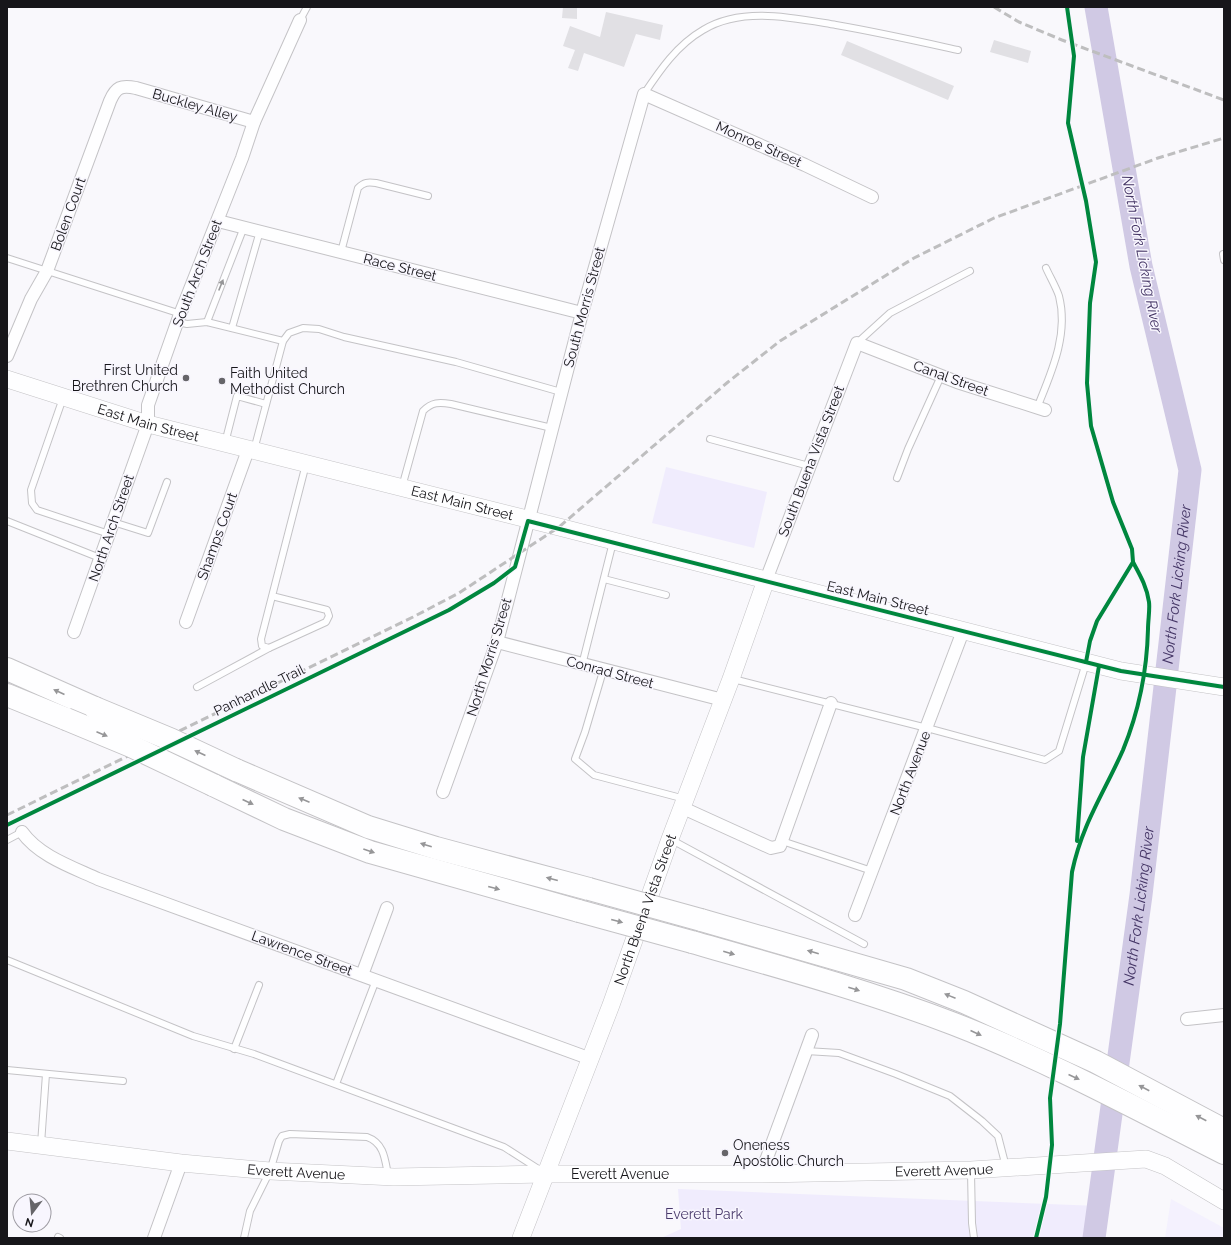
<svg xmlns="http://www.w3.org/2000/svg" width="1231" height="1245" viewBox="0 0 1231 1245" font-family="Raleway,sans-serif">
<rect width="100%" height="100%" fill="#f9f8fc"/>
<polygon fill="#f4f1fe" points="1171,1199 1224,1228 1224,1238 1165,1238"/>
<g fill="#f0ecfd">
<polygon points="666,467 767,492 754,548 652,523"/>
<polygon points="678,1189 1099,1206 1094,1238 661,1238 681,1229"/>
</g>
<g fill="none" stroke-linecap="round" stroke-linejoin="round">
<path stroke="#d0c9e4" stroke-width="23" id="s1" d="M1094 1238 1141 895 1190 470 1141 266 1096 7"/>
</g>
<g fill="#e1e0e4">
<polygon points="563,7 577,7 577,19 562,18"/>
<polygon points="606,12 663,25 660,40 636,34 624,67 584,53 578,71 568,68 575,50 563,46 570,26 600,37"/>
<polygon points="994,40 1031,51 1028,63 990,52"/>
<polygon points="847,41 954,86 948,100 841,55"/>
</g>
<g fill="none" stroke-linecap="round" stroke-linejoin="round">
<g stroke="#c4c3c6" stroke-width="8">
<g id="lane">
<polyline points="300,20 307,7"/>
<path d="M644 94C660 70 677 45 703 30 742 6 794 18 836 25 877 32 917 41 958 50"/>
<path d="M341 252 358 188C364 182 368 182 376 183L428 196"/>
<polyline points="1223,254 1224,260"/>
<polyline points="7,258 181,314"/>
<polyline points="178,322 187,324 207,322 283,341"/>
<polyline points="207,322 244,227"/>
<polyline points="232,328 260,231"/>
<polyline points="857,343 890,313 970,271"/>
<polyline points="63,398 31,490 32,503 37,510 109,534"/>
<path d="M1037 408C1051 373 1069 335 1059 296 1056 287 1050 277 1046 268"/>
<polyline points="710,439 809,466"/>
<polyline points="225,443 237,396 266,404"/>
<polyline points="254,450 283,341 289,333 303,328 319,329 344,337 456,362 561,392"/>
<polyline points="897,478 908,449 941,376"/>
<path d="M402 487 423 411C432 402 439 402 451 404L552 428"/>
<polyline points="7,521 100,558"/>
<polyline points="113,522 148,533 167,482"/>
<polyline points="604,579 666,595"/>
<polyline points="272,596 327,610 329,616 326,622 269,648 262,646 261,639 306,464"/>
<polyline points="582,665 613,542"/>
<polyline points="603,671 585,732 575,759 594,775 685,799"/>
<polyline points="733,679 927,728 1045,760 1059,751 1086,663"/>
<polyline points="197,687 269,648"/>
<polyline points="670,839 864,944"/>
<polyline points="7,840 22,832"/>
<polyline points="782,841 872,871"/>
<polyline points="7,960 193,1036 254,1054 504,1147 540,1170"/>
<polyline points="234,1049 259,985"/>
<polyline points="806,1051 839,1053 896,1074 950,1096 982,1121 998,1136 1006,1167"/>
<polyline points="7,1070 123,1081"/>
<polyline points="336,1084 376,980"/>
<polyline points="41,1144 46,1074"/>
<polyline points="971,1172 972,1223 974,1238"/>
<polyline points="58,1237 60,1238"/>
<path d="M244 1238 250 1211 270 1171 279 1141 282 1136 290 1134 367 1137C384 1143 385 1159 388 1175"/>
</g>
</g>
<g stroke="#c4c3c6" stroke-width="14">
<g id="street">
<polyline points="218,221 582,313"/>
<path d="M7 356 31 299 47 271 110 101C116 87 121 85 136 88L254 122"/>
<polyline points="766,580 857,343 957,382 1045,410"/>
<polyline points="186,622 248,450"/>
<polyline points="74,632 148,424 148,405 179,317 242,158 254,122 300,20"/>
<polyline points="497,642 723,700"/>
<polyline points="443,792 497,642 582,313 644,94 805,165 872,197"/>
<polyline points="683,808 771,848 780,846 831,703"/>
<path d="M22 832C39 856 72 867 98 879L591 1059"/>
<polyline points="855,915 963,631"/>
<polyline points="362,975 387,908"/>
<polyline points="1187,1019 1224,1015"/>
<polyline points="761,1174 812,1035"/>
<polyline points="154,1238 181,1163"/>
</g>
</g>
<g stroke="#c4c3c6" stroke-width="18">
<g id="secondary">
<path id="s2" d="M7 379 148 424 559 527 1121 671 1224 687"/>
<path id="s3" d="M7 1141 181 1163 270 1171 394 1177 545 1174H761L971 1170 1146 1159 1165 1166 1224 1201"/>
<path id="s4" d="M521 1238 611 1005 670 839 731 679 766 580"/>
</g>
</g>
<g stroke="#c4c3c6" stroke-width="24">
<g id="highway">
<polyline points="7,669 95,708"/>
<polyline points="7,695 66,719"/>
<polyline points="236,770 368,827 436,848 589,889"/>
<polyline points="213,785 284,819 370,852 579,911"/>
<polyline points="701,920 906,979 964,1002 1096,1062 1224,1130"/>
<path d="M692 942C780 967 868 991 954 1024 1047 1060 1135 1108 1224 1153"/>
</g>
</g>
<use href="#lane" stroke="#fefeff" stroke-width="6"/>
<use href="#street" stroke="#fefeff" stroke-width="12"/>
<use href="#secondary" stroke="#fefeff" stroke-width="17"/>
<use href="#highway" stroke="#fefeff" stroke-width="22"/>
<g stroke="#bebebf" stroke-width="3" stroke-dasharray="8 4" stroke-linecap="butt">
<polyline points="994,7 1019,22 1062,40 1224,100"/>
<polyline points="7,815 413,617 459,593 559,527 728,382 780,341 914,258 994,218 1158,158 1224,138"/>
</g>
<g stroke="#c4c3c6" stroke-width="24" stroke-linecap="butt">
<g id="highway-bridge">
<polyline points="95,708 172,740 236,770"/>
<polyline points="66,719 131,746 213,785"/>
<polyline points="589,889 701,920"/>
<polyline points="579,911 692,942"/>
</g>
</g>
<use href="#highway-bridge" stroke="#fefeff" stroke-width="22"/>
<g stroke="#f8f6fe" stroke-width="6">
<g id="cycleway">
<polyline points="1067,7 1074,56 1068,123 1086,201 1096,262 1090,303 1087,383 1091,426 1113,502 1132,549 1133,562 1097,621 1090,641 1086,662"/>
<polyline points="7,825 449,610 494,583 515,567 528,521 1121,671 1224,687"/>
<polyline points="1077,841 1083,757 1099,666"/>
<path d="M1036 1238 1046 1197 1052 1145 1050 1098 1060 1024 1072 872C1082 824 1104 793 1123 750 1139 711 1147 671 1148 629 1148 620 1150 610 1149 602 1147 587 1140 575 1133 562"/>
</g>
</g>
<use href="#cycleway" stroke="#00873e" stroke-width="4"/>
</g>
<defs><path id="oneway-solid" d="M-6-.8H1V-3.2L6.5 0L1 3.2V.8H-6Z"/></defs>
<g fill="#969698">
<use href="#oneway-solid" transform="translate(221 285) rotate(-68)"/>
<use href="#oneway-solid" transform="translate(59 692) rotate(-156)"/>
<use href="#oneway-solid" transform="translate(102 734) rotate(23)"/>
<use href="#oneway-solid" transform="translate(200 753) rotate(-155)"/>
<use href="#oneway-solid" transform="translate(304 800) rotate(-157)"/>
<use href="#oneway-solid" transform="translate(248 802) rotate(25)"/>
<use href="#oneway-solid" transform="translate(426 845) rotate(-163)"/>
<use href="#oneway-solid" transform="translate(369 851) rotate(19)"/>
<use href="#oneway-solid" transform="translate(552 879) rotate(-165)"/>
<use href="#oneway-solid" transform="translate(494 888) rotate(15)"/>
<use href="#oneway-solid" transform="translate(617 921) rotate(15)"/>
<use href="#oneway-solid" transform="translate(813 952) rotate(-164)"/>
<use href="#oneway-solid" transform="translate(729 953) rotate(16)"/>
<use href="#oneway-solid" transform="translate(854 989) rotate(18)"/>
<use href="#oneway-solid" transform="translate(950 996) rotate(-158)"/>
<use href="#oneway-solid" transform="translate(976 1033) rotate(24)"/>
<use href="#oneway-solid" transform="translate(1074 1077) rotate(24)"/>
<use href="#oneway-solid" transform="translate(1144 1088) rotate(-152)"/>
<use href="#oneway-solid" transform="translate(1201 1118) rotate(-153)"/>
</g>
<g fill="#666569" stroke="#f8f6fe" stroke-width="1.5">
<circle cx="186" cy="378" r="4"/>
<circle cx="222" cy="381" r="4"/>
<circle cx="725" cy="1153" r="4"/>
</g>
<g text-anchor="middle" dominant-baseline="central" stroke-width="3" stroke-linejoin="round" paint-order="stroke">
<g font-size="14" fill="#17161a" stroke="#f8f6fe">
<text transform="translate(195 105) rotate(16)">Buckley Alley</text>
<text transform="translate(759 144) rotate(24)">Monroe Street</text>
<text transform="translate(68 214) rotate(-70)">Bolen Court</text>
<text transform="translate(400 267) rotate(14)">Race Street</text>
<text transform="translate(197 273) rotate(-69)">South Arch Street</text>
<text transform="translate(584 307) rotate(-75)">South Morris Street</text>
<text transform="translate(951 378) rotate(20)">Canal Street</text>
<text stroke="none"><textPath href="#s2" startOffset="148">East Main Street</textPath></text>
<text transform="translate(811 461) rotate(-69)">South Buena Vista Street</text>
<text stroke="none"><textPath href="#s2" startOffset="472">East Main Street</textPath></text>
<text transform="translate(111 528) rotate(-71)">North Arch Street</text>
<text transform="translate(217 536) rotate(-70)">Shamps Court</text>
<text transform="translate(878 598) rotate(14)">East Main Street</text>
<text transform="translate(489 657) rotate(-73)">North Morris Street</text>
<text transform="translate(610 672) rotate(15)">Conrad Street</text>
<text transform="translate(259 690) rotate(-26)">Panhandle Trail</text>
<text transform="translate(910 773) rotate(-69)">North Avenue</text>
<text stroke="none"><textPath href="#s4" startOffset="351">North Buena Vista Street</textPath></text>
<text transform="translate(302 953) rotate(20)">Lawrence Street</text>
<text stroke="none"><textPath href="#s3" startOffset="939">Everett Avenue</textPath></text>
<text stroke="none"><textPath href="#s3" startOffset="291">Everett Avenue</textPath></text>
<text stroke="none"><textPath href="#s3" startOffset="615">Everett Avenue</textPath></text>
</g>
<g font-size="14" fill="#17161a" stroke="#f8f6fe" text-anchor="start">
<text x="178" y="370" text-anchor="end">First United<tspan x="178" dy="16">Brethren Church</tspan></text>
<text x="230" y="373">Faith United<tspan x="230" dy="16">Methodist Church</tspan></text>
<text x="733" y="1145">Oneness<tspan x="733" dy="16">Apostolic Church</tspan></text>
</g>
<g font-size="14" fill="#48396a" stroke="#f8f6fe">
<text x="704" y="1214">Everett Park</text>
</g>
<g font-size="15" font-style="italic" fill="#443565" stroke="#f8f6fe">
<text transform="translate(1142 254) rotate(79)">North Fork Licking River</text>
<text stroke="none"><textPath href="#s1" startOffset="659">North Fork Licking River</textPath></text>
<text stroke="none"><textPath href="#s1" startOffset="335">North Fork Licking River</textPath></text>
</g>
</g>
<rect width="1231" height="1245" fill="none" stroke="#17161a" stroke-width="16"/>
<g transform="translate(32 1213) rotate(196)"><circle r="19" fill="#f8f6fe" stroke="#9e9ca3"/>
<path d="M0-3L7 15L0 10L-7 15Z" fill="#666569"/>
<text y="-6" font-size="11" font-weight="bold" text-anchor="middle" fill="#17161a">N</text>
</g>
</svg>
